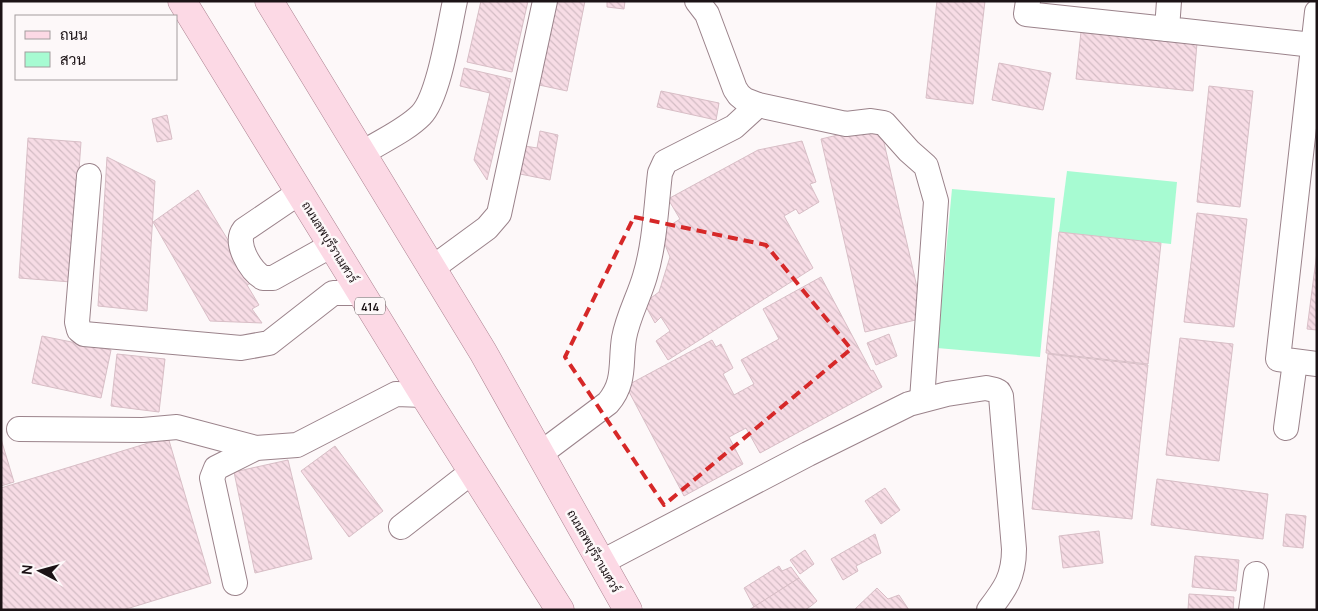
<svg xmlns="http://www.w3.org/2000/svg" width="1318" height="611" viewBox="0 0 1318 611" font-family="Manrope,Sarabun,sans-serif">
<defs>
<pattern id="building-back-hatch" width="6" height="6" patternUnits="userSpaceOnUse" patternTransform="scale(1.25)"><rect width="6" height="6" fill="#f7dce5"/><path d="M-1 5l2 2M0 0l6 6M5-1l2 2" fill="none" stroke="#d3bcc4"/></pattern>
</defs>
<rect width="100%" height="100%" fill="#fdf8f9"/>
<g fill="#a7fbd2">
<polygon points="1067,171 1177,182 1171,244 1059,232"/>
<polygon points="952,189 1055,198 1040,357 937,348"/>
</g>
<g fill="url(#building-back-hatch)" stroke="#d8bec6">
<polygon points="481,1 528,1 512,72 467,62"/>
<polygon points="555,1 585,1 567,91 539,85"/>
<polygon points="607,1 625,1 624,9 607,7"/>
<polygon points="937,1 985,1 973,104 926,98"/>
<polygon points="1081,32 1197,43 1193,91 1076,79"/>
<polygon points="999,63 1051,73 1043,110 992,100"/>
<polygon points="464,68 511,79 487,180 474,160 490,93 460,86"/>
<polygon points="1209,86 1253,91 1240,207 1197,202"/>
<polygon points="661,91 719,103 716,120 657,107"/>
<polygon points="167,115 172,139 157,142 152,119"/>
<polygon points="880,125 924,318 865,332 821,139"/>
<polygon points="540,131 558,135 550,180 520,174 525,146 537,148"/>
<polygon points="28,138 81,142 71,282 19,278"/>
<polygon points="802,141 816,182 810,184 819,202 799,214 796,209 784,216 813,268 668,360 656,341 670,331 661,317 655,323 644,303 659,292 670,257 660,232 680,219 668,199 758,150"/>
<polygon points="107,157 155,181 147,311 98,306"/>
<polygon points="198,190 253,282 247,285 259,305 252,309 262,323 210,321 153,222"/>
<polygon points="1197,213 1247,219 1234,327 1184,322"/>
<polygon points="1059,232 1161,243 1148,364 1046,353"/>
<polygon points="1317,252 1317,330 1307,329"/>
<polygon points="821,277 871,371 873,370 882,387 760,453 746,428 729,437 743,464 684,496 626,386 712,340 716,347 721,344 733,368 723,374 734,395 754,384 741,360 779,339 763,309"/>
<polygon points="889,334 897,356 876,365 867,343"/>
<polygon points="42,336 111,350 101,398 32,383"/>
<polygon points="1180,338 1233,344 1219,461 1166,455"/>
<polygon points="117,354 165,359 159,412 111,406"/>
<polygon points="1048,354 1148,365 1132,519 1032,509"/>
<polygon points="168,437 211,583 123,610 1,610 1,488"/>
<polygon points="1,439 14,482 1,486"/>
<polygon points="335,446 383,511 349,537 301,471"/>
<polygon points="288,460 312,559 255,573 234,472"/>
<polygon points="1157,479 1268,494 1263,539 1151,525"/>
<polygon points="885,488 900,510 881,524 865,501"/>
<polygon points="1286,514 1306,516 1303,548 1283,546"/>
<polygon points="1099,531 1103,563 1063,568 1059,536"/>
<polygon points="875,534 881,553 856,566 858,571 843,580 831,559"/>
<polygon points="805,550 814,564 800,574 790,560"/>
<polygon points="1195,556 1239,560 1236,591 1192,587"/>
<polygon points="779,566 782,571 791,567 799,578 754,607 744,588"/>
<polygon points="799,578 817,601 811,606 805,610 749,610"/>
<polygon points="877,588 888,599 899,595 909,610 854,610"/>
<polygon points="1189,594 1234,597 1233,610 1188,610"/>
</g>
<g fill="none" stroke-linecap="round" stroke-linejoin="round">
<g stroke="#9b838b" stroke-width="26">
<g id="minor">
<polyline points="697,1 707,14 735,89 739,95 745,100 758,105 846,124 871,121 884,123 909,151 926,166 936,201 922,400"/>
<polyline points="1028,1 1026,14 1167,29"/>
<polyline points="1169,1 1167,29 1313,45"/>
<polyline points="1317,12 1278,359 1317,364"/>
<path d="M363 153C381 141 405 131 421 115 439 97 449 28 455 1"/>
<polyline points="89,176 77,322 79,330 84,334 241,348 269,343 333,293 362,293"/>
<path d="M300 192 244 230C234 243 250 270 263 278H273L332 245"/>
<polyline points="431,269 487,228 499,214 545,1"/>
<polyline points="1286,428 1295,362"/>
<polyline points="19,429 143,430 177,427 256,448"/>
<path d="M540 454 608 403C626 382 620 363 624 338 628 316 639 297 645 276 655 243 656 207 660 173L665 162 734 127 758 105"/>
<polyline points="401,527 473,471"/>
<path d="M600 563 808 454 909 404 947 394 986 388 995 390 999 392 1001 396 1014 549C1014 577 1005 589 989 610"/>
<polyline points="235,583 212,478 216,468 256,448 297,445 396,394 424,395"/>
<polyline points="1251,610 1256,574"/>
</g>
</g>
<g stroke="#ac8391" stroke-width="29">
<g id="major">
<polyline points="182,1 424,395 560,610"/>
<polyline points="269,1 483,352 628,610"/>
</g>
</g>
<use href="#minor" stroke="#fff" stroke-width="24"/>
<use href="#major" stroke="#fcd9e5" stroke-width="28"/>
</g>
<path fill="none" stroke="#d62828" stroke-width="4" stroke-dasharray="10 6" stroke-linejoin="round" d="M634 217 766 245 851 349 664 505 565 357Z"/>
<g text-anchor="middle" dominant-baseline="central" stroke-width="5" stroke-linejoin="round" paint-order="stroke">
<rect fill="#fdf8f9" stroke="#60585a" stroke-width="1" x="355" y="297.5" width="30" height="17" rx="4"/>
<g font-size="11" font-weight="bold" fill="#1c1316">
<text x="370" y="306">414</text>
</g>
<g font-size="12" fill="#1c1316" stroke="#fdf8f9">
<text transform="translate(330 242) rotate(58)">ถนนลพบุรีราเมศวร์</text>
<text transform="translate(594 551) rotate(60)">ถนนลพบุรีราเมศวร์</text>
</g>
</g>
<rect width="1318" height="611" fill="none" stroke="#1c1316" stroke-width="5"/>
<rect x="15" y="15" width="162" height="65" fill="#fdf8f9" stroke="#a39c9e"/>
<rect x="25" y="31" width="25" height="8" fill="#fcd9e5" stroke="#a39c9e"/>
<text x="60" y="40" font-size="15" fill="#1c1316">ถนน</text>
<rect x="25" y="52" width="25" height="15" fill="#a7fbd2" stroke="#a39c9e"/>
<text x="60" y="65" font-size="15" fill="#1c1316">สวน</text>
<g transform="translate(40 571) rotate(276)" stroke="#fdf8f9" stroke-width="4" paint-order="stroke">
<path d="M0-4L9 19L0 12L-9 19Z" fill="#1c1316"/>
<text y="-8" font-size="14" font-weight="bold" text-anchor="middle" fill="#1c1316">N</text>
</g>
</svg>
